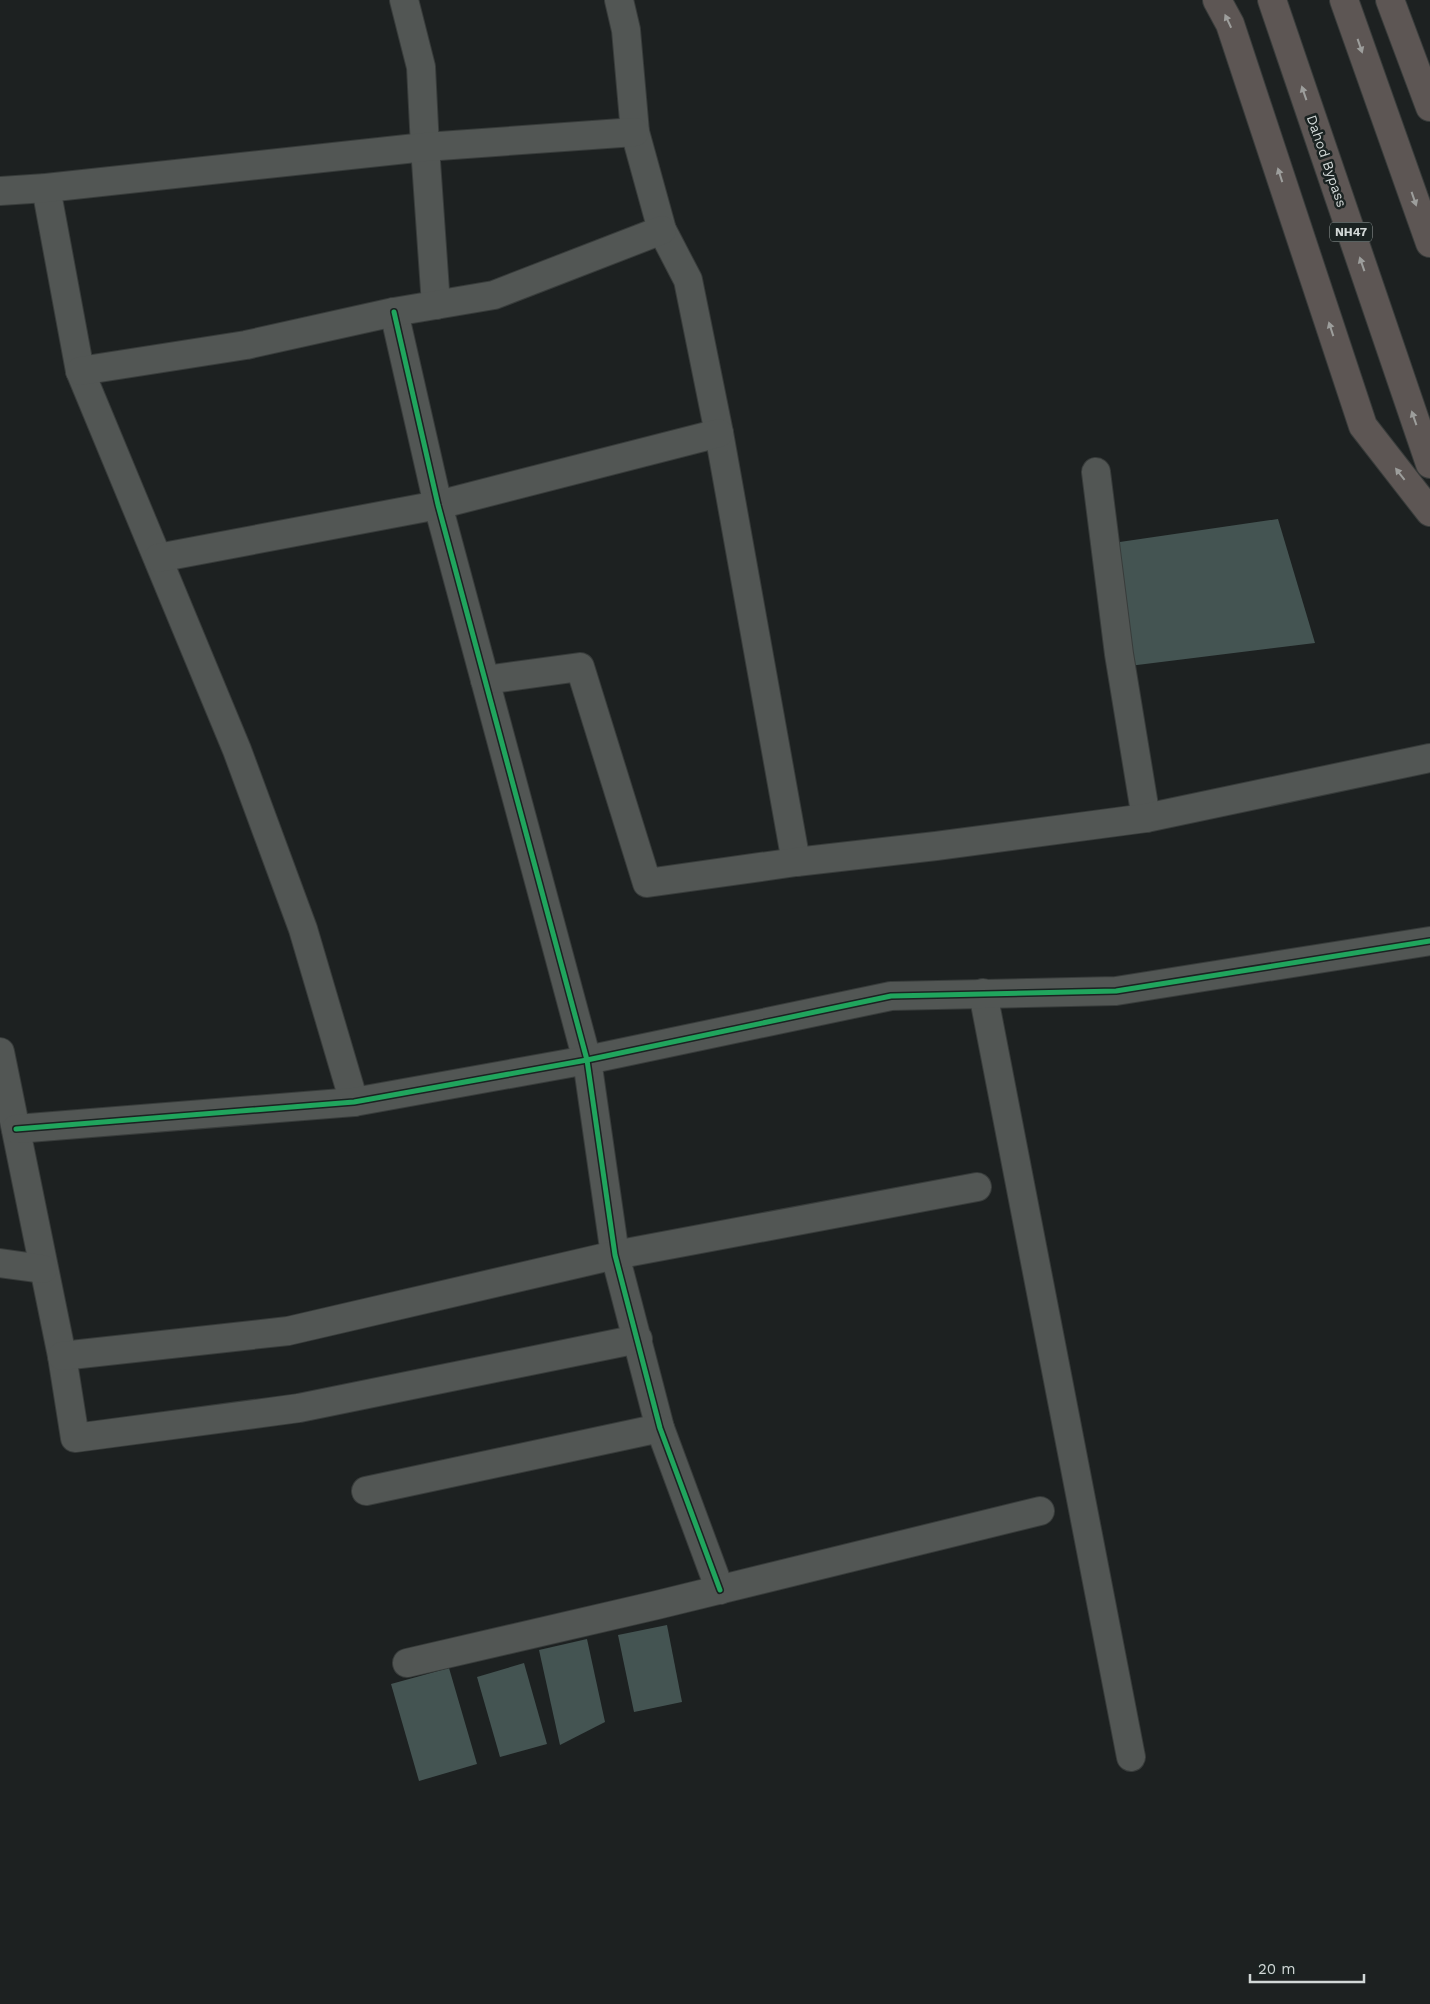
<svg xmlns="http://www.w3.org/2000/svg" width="1430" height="2004" viewBox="0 0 1430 2004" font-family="'Work Sans',sans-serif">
<rect width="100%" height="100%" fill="#1d2121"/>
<g fill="#445452">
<polygon points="1278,519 1315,643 1121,667 1106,544"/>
<polygon points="667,1625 682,1702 634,1712 618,1635"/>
<polygon points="587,1639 605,1722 560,1745 539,1650"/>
<polygon points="524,1663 547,1744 500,1757 477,1677"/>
<polygon points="449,1668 477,1764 419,1781 391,1684"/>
</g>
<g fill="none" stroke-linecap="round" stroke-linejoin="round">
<g stroke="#383c3b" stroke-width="30">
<g id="minor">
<polyline points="404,0 421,67 425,147 436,305"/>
<polyline points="619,0 626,30 635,132 662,230 688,280 719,433 796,862"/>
<polyline points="46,188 80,371 237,750 303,929 354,1102"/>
<polyline points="0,191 46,188 425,147 635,132"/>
<polyline points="394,312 438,505 587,1060 615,1255 660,1428 720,1590"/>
<polyline points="80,371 246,345 394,312 494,295 662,230"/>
<polyline points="1096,472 1119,654 1146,818"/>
<polyline points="158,558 438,505 719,433"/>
<polyline points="485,680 580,667 647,883 796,862 936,846 1146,818 1430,758"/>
<polyline points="983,993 1131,1757"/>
<polyline points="0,1052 62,1356 75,1438 299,1408 638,1339"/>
<polyline points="16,1129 354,1102 587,1060 891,996 1116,991 1430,941"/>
<polyline points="0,1263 43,1269"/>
<polyline points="62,1356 288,1331 615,1255 977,1187"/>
<polyline points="366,1491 660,1428"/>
<polyline points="407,1663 657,1605 1040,1511"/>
</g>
</g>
<g stroke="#383c3b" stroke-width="30">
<g id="highway">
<polyline points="1217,0 1230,24 1363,426 1430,512"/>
<polyline points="1272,0 1430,464"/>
<polyline points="1344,0 1430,243"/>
<polyline points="1390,0 1430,107"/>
</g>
</g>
<use href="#minor" stroke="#525654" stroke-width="28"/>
<use href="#highway" stroke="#5d5654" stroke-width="28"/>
<g stroke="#1b2322" stroke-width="8">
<g id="cycleway">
<polyline points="394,312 438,505 587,1060 615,1255 660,1428 720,1590"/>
<polyline points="16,1129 354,1102 587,1060 891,996 1116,991 1430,941"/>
</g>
</g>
<use href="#cycleway" stroke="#20a55d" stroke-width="5"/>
</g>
<defs><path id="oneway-solid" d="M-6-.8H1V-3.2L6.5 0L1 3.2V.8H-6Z" transform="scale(1.25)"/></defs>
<g fill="#9d9e9c">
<use href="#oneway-solid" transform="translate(1228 21) rotate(-115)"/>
<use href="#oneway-solid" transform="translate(1360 46) rotate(71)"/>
<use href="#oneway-solid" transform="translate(1304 93) rotate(-109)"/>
<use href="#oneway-solid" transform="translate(1280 175) rotate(-108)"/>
<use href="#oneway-solid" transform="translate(1414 199) rotate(71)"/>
<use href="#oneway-solid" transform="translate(1362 264) rotate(-109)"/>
<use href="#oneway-solid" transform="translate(1331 329) rotate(-108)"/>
<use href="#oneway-solid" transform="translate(1414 418) rotate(-109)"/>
<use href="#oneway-solid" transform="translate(1400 474) rotate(-128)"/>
</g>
<g text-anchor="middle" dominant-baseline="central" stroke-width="5" stroke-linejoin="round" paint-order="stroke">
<rect fill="#1b2322" stroke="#9ba2a1" stroke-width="1" x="1330" y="222.5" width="42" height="19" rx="4"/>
<g font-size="12" font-weight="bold" fill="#d2d8d7">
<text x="1351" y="232">NH47</text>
</g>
<g font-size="14" fill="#d2d8d7" stroke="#1b2322">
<text transform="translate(1327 161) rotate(71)">Dahod Bypass</text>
</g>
</g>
<path d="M1250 1974v8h114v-8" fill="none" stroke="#d2d8d7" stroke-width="2.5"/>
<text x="1258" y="1974" font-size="15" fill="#d2d8d7" stroke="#1b2322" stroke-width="4" paint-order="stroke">20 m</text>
</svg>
